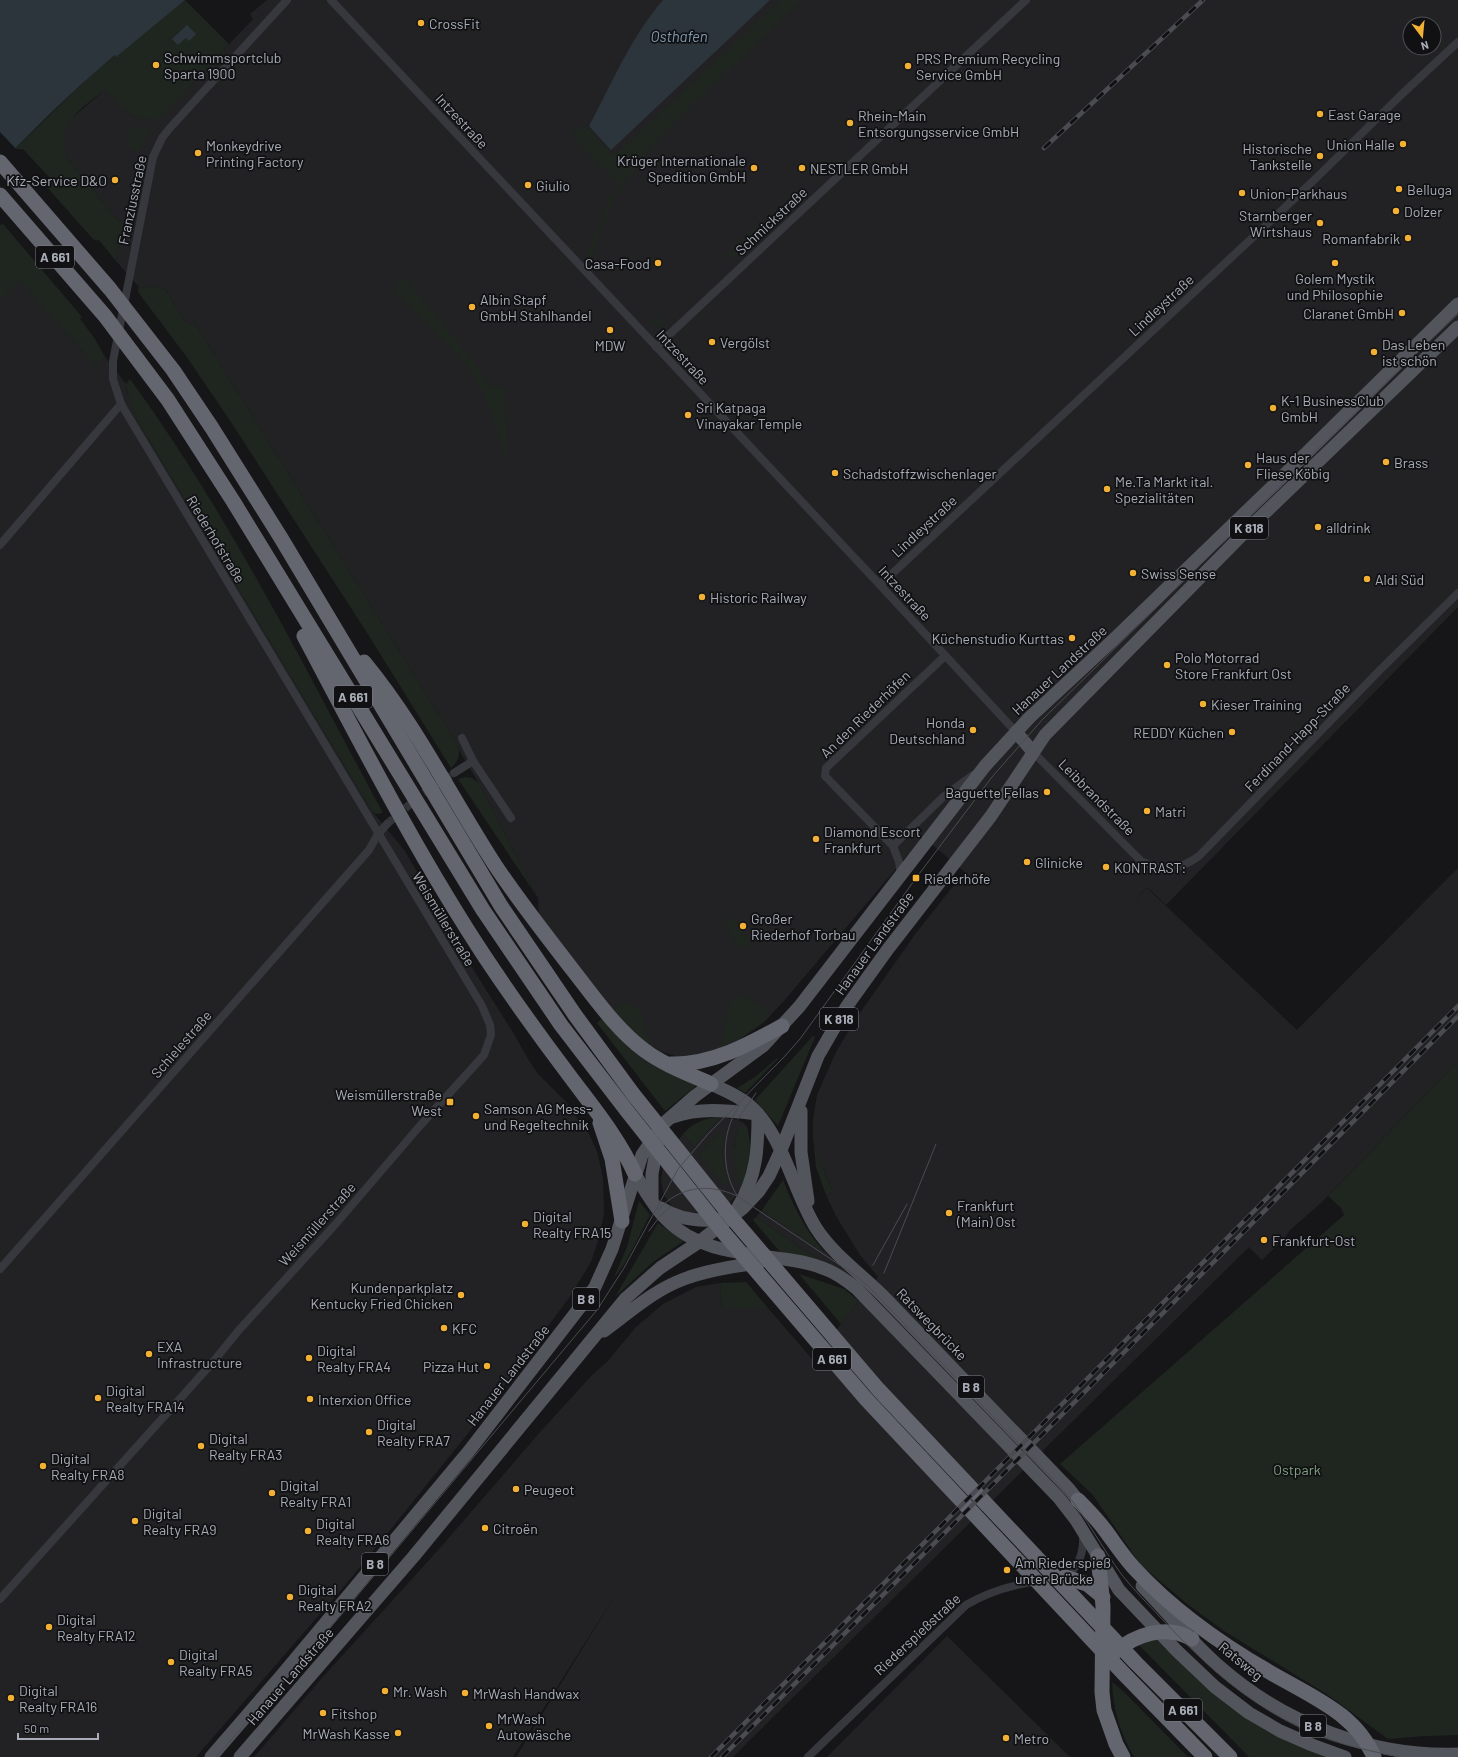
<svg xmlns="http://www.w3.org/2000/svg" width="1458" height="1757" viewBox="0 0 1458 1757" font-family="Barlow,sans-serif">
<rect width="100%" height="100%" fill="#161618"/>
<g fill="#222225" fill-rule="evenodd">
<path d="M267 0H1458V607L1166 905 1147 887 1132 902 1147 888 1297 1030 1458 868V1061L1322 1202 1290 1230 1284 1239 1262 1260 1249 1247 733 1757H516L619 1589 513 1757H254L322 1678 440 1548 541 1431 593 1374 607 1362 636 1327 663 1304 696 1287 720 1283 722 1308H768L812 1359 841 1324 878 1277 860 1255 836 1216 826 1195 833 1192 824 1170 815 1153 813 1140V1119L817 1095 836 1052 855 1020 916 933 958 880 966 873 923 837 783 1002 763 1023 737 1041 697 1056H675L662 1052 647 1043 613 1010 592 984 539 916 538 898 478 782 460 752 456 742 194 322 188 325 165 289 152 286 145 288 139 287 116 261 124 222H119L67 158 63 148V137L66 127 72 118 106 89 132 116 158 119 253 19 250 14ZM1410 24H1434V48H1410Z"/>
<polygon points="19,279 96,366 105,357 126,384 127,392 142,428 372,811 405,851 466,958 514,1034 528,1059 538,1074 566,1102 589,1134 597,1151 603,1178 604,1213 599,1238 591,1262 569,1298 474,1426 395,1524 346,1584 196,1757 0,1757 0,300"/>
<path d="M720 1117 738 1120 744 1123 747 1127H738L734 1146 743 1186 730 1203 711 1211 691 1213 673 1208 664 1195 661 1182 663 1165 667 1155 683 1134 694 1147ZM719 1133 723 1137 722 1157 724 1168 699 1154Z"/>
<polygon points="762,1210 821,1250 822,1249 850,1275 817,1259 756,1217"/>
<polygon points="947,1636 1070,1757 827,1757"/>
</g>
<g fill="#1e261f">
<path d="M185 0 229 44 158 120 132 116 105 90C82 108 54 124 67 158L119 222H124L116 261 98 239 96 241 93 239 46 186 49 177 23 149H15L93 73Z"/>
<polygon points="781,0 802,0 682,115 651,147 622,186 596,236 599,239 591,260 586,255 610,196 613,197 616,191 615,189 620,183 599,165 570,134 586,126 614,156"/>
<polygon points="135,127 150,129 144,139 139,151 132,149 126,141 127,133"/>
<polygon points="3,224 82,317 80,319 95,339 105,357 96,366 19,280 0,300 0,225"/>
<polygon points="756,228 757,237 733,259 728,254"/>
<polygon points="404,277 470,357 491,387 504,386 508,463 486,398 467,365 451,347 392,289"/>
<path d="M152 286 165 289 188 325 194 322 456 742C461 752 460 759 452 767L451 768 369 636 229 419 186 356 138 292 139 287 145 288Z"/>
<polygon points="658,316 665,323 658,328 650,321"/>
<path d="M130 379C229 514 304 667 383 813L376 814 372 811 142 428C135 414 128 400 126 384Z"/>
<polygon points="466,777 472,778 478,782 538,898 458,779"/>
<path d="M731 915 743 932 742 933 749 939 751 948C737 949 728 936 727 922Z"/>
<path d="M737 995 749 997 771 1015C753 1033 733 1043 709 1052 712 1050 716 1048 719 1045 732 1031 719 1007 737 995Z"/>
<polygon points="623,1003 634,1006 640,1011 652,1047 638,1036 613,1010"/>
<path d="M603 1018C611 1027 619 1038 627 1046 648 1065 671 1076 697 1085L665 1111 597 1023Z"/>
<polygon points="813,1036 815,1037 778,1126 755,1100"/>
<polygon points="777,1058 778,1059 745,1093 737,1088 755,1077"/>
<polygon points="1458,1061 1458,1735 1426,1736 1388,1739 1328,1695 1224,1631 1186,1603 1140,1564 1093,1495 1060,1464 1344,1215 1341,1208 1328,1196"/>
<path d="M714 1117H720L694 1147 683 1134C692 1124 701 1120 714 1117Z"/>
<path d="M738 1127H747C753 1146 749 1167 743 1186H741C733 1165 732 1149 738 1127Z"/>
<polygon points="719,1133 724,1136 722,1157 727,1181 724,1185 699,1154"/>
<polygon points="814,1147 833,1192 826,1195 816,1167"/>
<path d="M783 1180C793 1205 804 1228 822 1249L821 1251 762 1210Z"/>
<path d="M639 1201 650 1215C642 1229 625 1268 614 1277L627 1247Z"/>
<polygon points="756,1217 817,1259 780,1252 753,1220"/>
<polygon points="658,1223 684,1241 653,1262 615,1297"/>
<polygon points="799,1274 844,1289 859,1301 841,1324"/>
<polygon points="746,1282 768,1308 722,1308 720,1283"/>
<polygon points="1157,1637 1185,1667 1330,1757 1249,1757 1138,1644"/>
<path d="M1112 1682 1124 1692 1188 1757H1134C1120 1733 1113 1710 1112 1682Z"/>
</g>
<g fill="#2c353c">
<path d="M0 0H185L116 57 115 55C74 89 37 126 0 164Z"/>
<path d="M663 0H770L611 150 589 126C612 83 631 37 663 0Z"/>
<polygon points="187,25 196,34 189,41 186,38 178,45 172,39"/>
</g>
<polygon fill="#161618" points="0,132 17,150 0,166"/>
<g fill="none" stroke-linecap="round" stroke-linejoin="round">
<polyline stroke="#333438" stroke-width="8" stroke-dasharray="8 4" stroke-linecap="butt" points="387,824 422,794 454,773"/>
<g stroke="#37383d" stroke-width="8">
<polyline points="331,0 880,585 1016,732"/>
<polyline points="656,347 1026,0"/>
<polyline points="0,545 121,404"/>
<polyline points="880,585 1310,184 1401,95 1458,42"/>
<path d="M1033 752 1141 861C1164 872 1178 871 1199 856L1379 671 1458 593"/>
<polyline points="473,761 511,818"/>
<polyline points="454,773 473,761 462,738"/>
<polyline points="893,846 943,797 973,775"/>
<polyline points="901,875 899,862 893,846 825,776 826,768 945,656"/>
<polyline points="0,1269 369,850 378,834 387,824"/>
<path d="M1062 1577C1079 1571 1084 1551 1083 1535"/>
<polyline points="0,1599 213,1362 239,1330 333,1227 418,1128 484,1055 491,1035 490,1025 482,1006 121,404 113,379 113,361 153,157 162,138 169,129 287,0"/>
<path d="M808 1757 966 1605C988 1592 1012 1585 1037 1581"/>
</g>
<g stroke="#53555c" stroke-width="13">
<polyline points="1016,732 1033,752"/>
<path d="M711 1084C724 1090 737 1095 748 1104 783 1133 793 1191 816 1228 834 1256 864 1276 886 1299 947 1363 1008 1426 1069 1489L1084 1508"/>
<polyline points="801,1111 801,1152 808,1201"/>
<path d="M673 1117C700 1107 730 1111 758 1114"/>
<path d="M635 1174C644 1189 653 1206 666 1219 697 1251 742 1253 784 1259 798 1261 812 1263 825 1269 836 1273 847 1281 856 1288L1059 1498 1076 1520 1119 1590 1177 1651 1215 1687 1249 1713 1280 1731 1312 1745 1345 1757"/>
<polyline points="652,1200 652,1174 658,1141"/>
<path d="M738 1207C757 1176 758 1149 758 1114"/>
<path d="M661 1208C680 1220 700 1222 721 1219"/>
<path d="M604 1331C630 1312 654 1290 684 1279 708 1270 734 1266 759 1263"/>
<path d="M1142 1586C1168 1613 1192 1643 1220 1667 1285 1724 1372 1757 1458 1754"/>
<polyline points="211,1757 281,1676 469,1451 584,1302 595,1287 612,1249 642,1155 663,1124 695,1096 763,1046 799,1007 985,766 1029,718 1111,642 1281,478 1458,304"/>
<polyline points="240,1757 414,1556 626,1298 660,1268 699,1242 743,1208 759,1191 769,1176 781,1150 818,1056 847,1006 888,949 991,816 1045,735 1244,533 1458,327"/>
</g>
<g stroke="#63666e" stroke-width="15">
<polyline points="0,162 110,289 173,370 212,428 281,538 501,906 575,1015 633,1094 733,1219 878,1389 1136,1663 1230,1757"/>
<polyline points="0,195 105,316 168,400 233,501 483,910 561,1025 627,1111 723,1232 866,1399 1125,1675 1205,1757"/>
<path d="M304 636C362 745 417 854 485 957 511 996 538 1034 566 1071 591 1105 617 1135 635 1174"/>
<path d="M364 662C416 725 451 797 495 865 519 901 546 935 572 969 594 997 616 1029 644 1050 664 1065 689 1074 711 1084"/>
<path d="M671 1064C711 1065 748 1045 782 1026"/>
<polyline points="600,1123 612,1159 622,1221"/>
<path d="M1078 1500C1088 1510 1097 1519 1105 1530 1114 1542 1123 1556 1134 1568 1178 1616 1232 1652 1289 1683 1323 1702 1358 1719 1374 1757"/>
<polyline points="1098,1556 1103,1606 1102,1692 1104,1710 1116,1744 1123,1757"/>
<polyline points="1065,1577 1087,1584 1103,1597"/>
<path d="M1114 1653C1135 1634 1167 1624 1192 1639"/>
</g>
<g stroke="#4a4c52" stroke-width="1">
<path d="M738 1108C721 1133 721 1172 738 1197"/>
<polyline points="738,1119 756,1093"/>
<path d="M659 1209C680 1186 709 1183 737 1196L856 1276 870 1288 1065 1492C1087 1518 1102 1548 1122 1575 1134 1590 1148 1604 1161 1618 1206 1666 1255 1710 1317 1735 1344 1746 1372 1751 1399 1757"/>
<polyline points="649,1231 660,1216 670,1207"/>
<polyline points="873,1265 907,1204"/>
<polyline points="884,1273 936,1144"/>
<polyline points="216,1757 320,1640 597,1310 624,1268 678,1169 708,1134 784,1057 800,1039 916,878 992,777 1042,720 1382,386 1458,314"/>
</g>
<g stroke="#4a4c52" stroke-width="4.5">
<g id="rail">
<polyline points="1044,148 1203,0"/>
<polyline points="711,1757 1458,1006"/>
<polyline points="722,1757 1458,1016"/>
</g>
</g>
<use href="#rail" stroke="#111113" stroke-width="3" stroke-dasharray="9" stroke-linecap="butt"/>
</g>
<g fill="#f2b134" stroke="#111113" stroke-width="1.5">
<circle cx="421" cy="23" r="4"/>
<circle cx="156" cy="65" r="4"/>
<circle cx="908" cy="66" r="4"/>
<circle cx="1320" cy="114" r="4"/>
<circle cx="850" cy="123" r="4"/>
<circle cx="1403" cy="144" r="4"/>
<circle cx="198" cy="153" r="4"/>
<circle cx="1320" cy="156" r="4"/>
<circle cx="754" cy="168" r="4"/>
<circle cx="802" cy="168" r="4"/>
<circle cx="115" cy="180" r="4"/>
<circle cx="528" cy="185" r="4"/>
<circle cx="1399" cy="189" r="4"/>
<circle cx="1242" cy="193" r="4"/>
<circle cx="1396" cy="211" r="4"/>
<circle cx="1320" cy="223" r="4"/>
<circle cx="1408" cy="238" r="4"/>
<circle cx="658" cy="263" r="4"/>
<circle cx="1335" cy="263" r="4"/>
<circle cx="472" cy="307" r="4"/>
<circle cx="1402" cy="313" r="4"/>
<circle cx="610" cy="330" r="4"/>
<circle cx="712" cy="342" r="4"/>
<circle cx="1374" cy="352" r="4"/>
<circle cx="1273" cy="408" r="4"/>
<circle cx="688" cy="415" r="4"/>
<circle cx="1386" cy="462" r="4"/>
<circle cx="1248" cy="465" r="4"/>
<circle cx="835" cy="473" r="4"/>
<circle cx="1107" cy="489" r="4"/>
<circle cx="1318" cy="527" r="4"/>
<circle cx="1133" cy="573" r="4"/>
<circle cx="1367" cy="579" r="4"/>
<circle cx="702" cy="597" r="4"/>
<circle cx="1072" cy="638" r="4"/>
<circle cx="1167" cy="665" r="4"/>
<circle cx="1203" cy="704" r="4"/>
<circle cx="973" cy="730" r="4"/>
<circle cx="1232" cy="732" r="4"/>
<circle cx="1047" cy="792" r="4"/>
<circle cx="1147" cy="811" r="4"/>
<circle cx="816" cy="839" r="4"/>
<circle cx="1027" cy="862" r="4"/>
<circle cx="1106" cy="867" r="4"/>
<rect x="912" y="874" width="8" height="8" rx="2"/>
<circle cx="743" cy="926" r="4"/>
<rect x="446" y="1098" width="8" height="8" rx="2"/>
<circle cx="476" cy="1116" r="4"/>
<circle cx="949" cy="1213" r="4"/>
<circle cx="525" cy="1224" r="4"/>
<circle cx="1264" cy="1240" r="4"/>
<circle cx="461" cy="1295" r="4"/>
<circle cx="444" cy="1328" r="4"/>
<circle cx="149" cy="1354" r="4"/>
<circle cx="309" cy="1358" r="4"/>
<circle cx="487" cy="1366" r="4"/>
<circle cx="98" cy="1398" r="4"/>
<circle cx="310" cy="1399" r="4"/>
<circle cx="369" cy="1432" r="4"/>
<circle cx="201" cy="1446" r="4"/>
<circle cx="43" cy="1466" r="4"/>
<circle cx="516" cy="1489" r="4"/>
<circle cx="272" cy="1493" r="4"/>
<circle cx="135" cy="1521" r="4"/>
<circle cx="485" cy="1528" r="4"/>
<circle cx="308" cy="1531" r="4"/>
<circle cx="1007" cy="1570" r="4"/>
<circle cx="290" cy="1597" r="4"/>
<circle cx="49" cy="1627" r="4"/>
<circle cx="171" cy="1662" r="4"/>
<circle cx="385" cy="1691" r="4"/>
<circle cx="465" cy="1693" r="4"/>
<circle cx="11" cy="1698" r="4"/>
<circle cx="323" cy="1713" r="4"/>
<circle cx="489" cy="1726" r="4"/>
<circle cx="398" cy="1733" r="4"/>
<circle cx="1006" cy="1738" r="4"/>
</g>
<g text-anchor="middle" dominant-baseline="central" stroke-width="3.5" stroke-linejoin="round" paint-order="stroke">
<g fill="#111113" stroke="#7b7e86" stroke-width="1">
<rect x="36" y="246" width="38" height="22" rx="3"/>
<rect x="1230" y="517" width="38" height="22" rx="3"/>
<rect x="334" y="686" width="38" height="22" rx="3"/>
<rect x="820" y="1008" width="38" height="22" rx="3"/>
<rect x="573" y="1288" width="26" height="22" rx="3"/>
<rect x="813" y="1348" width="38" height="22" rx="3"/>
<rect x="958" y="1376" width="26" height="22" rx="3"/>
<rect x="362" y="1553" width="26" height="22" rx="3"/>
<rect x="1164" y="1699" width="38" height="22" rx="3"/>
<rect x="1300" y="1715" width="26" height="22" rx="3"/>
</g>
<g font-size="13" font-weight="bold" fill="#a8adb8">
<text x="55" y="257">A 661</text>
<text x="1249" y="528">K 818</text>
<text x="353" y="697">A 661</text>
<text x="839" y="1019">K 818</text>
<text x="586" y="1299">B 8</text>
<text x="832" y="1359">A 661</text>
<text x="971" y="1387">B 8</text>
<text x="375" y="1564">B 8</text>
<text x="1183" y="1710">A 661</text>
<text x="1313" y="1726">B 8</text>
</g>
<g font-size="14" fill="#a8adb8" stroke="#111113" text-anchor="start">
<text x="429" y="23">CrossFit</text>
<text x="164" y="57">Schwimmsportclub<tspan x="164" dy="16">Sparta 1900</tspan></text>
<text x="916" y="58">PRS Premium Recycling<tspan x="916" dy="16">Service GmbH</tspan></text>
<text x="1328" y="114">East Garage</text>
<text x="858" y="115">Rhein-Main<tspan x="858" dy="16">Entsorgungsservice GmbH</tspan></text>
<text x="1395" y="144" text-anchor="end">Union Halle</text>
<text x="206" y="145">Monkeydrive<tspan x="206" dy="16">Printing Factory</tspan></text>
<text x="1312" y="148" text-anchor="end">Historische<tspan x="1312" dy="16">Tankstelle</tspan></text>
<text x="746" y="160" text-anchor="end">Krüger Internationale<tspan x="746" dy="16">Spedition GmbH</tspan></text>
<text x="810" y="168">NESTLER GmbH</text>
<text x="107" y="180" text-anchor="end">Kfz-Service D&amp;O</text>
<text x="536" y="185">Giulio</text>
<text x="1407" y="189">Belluga</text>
<text x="1250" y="193">Union-Parkhaus</text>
<text x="1404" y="211">Dolzer</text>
<text x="1312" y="215" text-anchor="end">Starnberger<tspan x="1312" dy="16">Wirtshaus</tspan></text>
<text x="1400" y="238" text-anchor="end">Romanfabrik</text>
<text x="650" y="263" text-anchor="end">Casa-Food</text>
<text x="1335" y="278" text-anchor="middle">Golem Mystik<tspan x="1335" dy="16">und Philosophie</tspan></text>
<text x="480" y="299">Albin Stapf<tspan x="480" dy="16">GmbH Stahlhandel</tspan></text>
<text x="1394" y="313" text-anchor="end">Claranet GmbH</text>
<text x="720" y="342">Vergölst</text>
<text x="1382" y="344">Das Leben<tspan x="1382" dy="16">ist schön</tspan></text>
<text x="610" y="345" text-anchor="middle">MDW</text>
<text x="1281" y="400">K-1 BusinessClub<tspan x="1281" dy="16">GmbH</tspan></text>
<text x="696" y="407">Sri Katpaga<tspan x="696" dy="16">Vinayakar Temple</tspan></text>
<text x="1256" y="457">Haus der<tspan x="1256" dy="16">Fliese Köbig</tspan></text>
<text x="1394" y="462">Brass</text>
<text x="843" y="473">Schadstoffzwischenlager</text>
<text x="1115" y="481">Me.Ta Markt ital.<tspan x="1115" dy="16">Spezialitäten</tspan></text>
<text x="1326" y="527">alldrink</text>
<text x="1141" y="573">Swiss Sense</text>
<text x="1375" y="579">Aldi Süd</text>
<text x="710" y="597">Historic Railway</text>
<text x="1064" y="638" text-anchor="end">Küchenstudio Kurttas</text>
<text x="1175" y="657">Polo Motorrad<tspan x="1175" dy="16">Store Frankfurt Ost</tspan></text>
<text x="1211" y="704">Kieser Training</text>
<text x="965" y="722" text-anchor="end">Honda<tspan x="965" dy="16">Deutschland</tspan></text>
<text x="1224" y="732" text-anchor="end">REDDY Küchen</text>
<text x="1039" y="792" text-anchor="end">Baguette Fellas</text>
<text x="1155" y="811">Matri</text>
<text x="824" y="831">Diamond Escort<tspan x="824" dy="16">Frankfurt</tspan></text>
<text x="1035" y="862">Glinicke</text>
<text x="1114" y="867">KONTRAST:</text>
<text x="924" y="878">Riederhöfe</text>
<text x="751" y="918">Großer<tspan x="751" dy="16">Riederhof Torbau</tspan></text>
<text x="442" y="1094" text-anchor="end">Weismüllerstraße<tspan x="442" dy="16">West</tspan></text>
<text x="484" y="1108">Samson AG Mess-<tspan x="484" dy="16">und Regeltechnik</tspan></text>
<text x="957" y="1205">Frankfurt<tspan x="957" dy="16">(Main) Ost</tspan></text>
<text x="533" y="1216">Digital<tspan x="533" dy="16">Realty FRA15</tspan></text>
<text x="1272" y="1240">Frankfurt-Ost</text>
<text x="453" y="1287" text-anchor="end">Kundenparkplatz<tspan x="453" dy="16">Kentucky Fried Chicken</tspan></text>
<text x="452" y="1328">KFC</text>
<text x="157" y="1346">EXA<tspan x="157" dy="16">Infrastructure</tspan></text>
<text x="317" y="1350">Digital<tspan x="317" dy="16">Realty FRA4</tspan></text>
<text x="479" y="1366" text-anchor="end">Pizza Hut</text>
<text x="106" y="1390">Digital<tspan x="106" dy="16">Realty FRA14</tspan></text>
<text x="318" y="1399">Interxion Office</text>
<text x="377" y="1424">Digital<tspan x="377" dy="16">Realty FRA7</tspan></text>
<text x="209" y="1438">Digital<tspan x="209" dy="16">Realty FRA3</tspan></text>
<text x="51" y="1458">Digital<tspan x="51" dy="16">Realty FRA8</tspan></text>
<text x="280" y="1485">Digital<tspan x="280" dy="16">Realty FRA1</tspan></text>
<text x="524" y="1489">Peugeot</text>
<text x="143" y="1513">Digital<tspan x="143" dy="16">Realty FRA9</tspan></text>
<text x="316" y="1523">Digital<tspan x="316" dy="16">Realty FRA6</tspan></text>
<text x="493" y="1528">Citroën</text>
<text x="1015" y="1562">Am Riederspieß<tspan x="1015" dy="16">unter Brücke</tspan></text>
<text x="298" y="1589">Digital<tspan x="298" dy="16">Realty FRA2</tspan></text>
<text x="57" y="1619">Digital<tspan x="57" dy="16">Realty FRA12</tspan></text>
<text x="179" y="1654">Digital<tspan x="179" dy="16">Realty FRA5</tspan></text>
<text x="19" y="1690">Digital<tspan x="19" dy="16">Realty FRA16</tspan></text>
<text x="393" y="1691">Mr. Wash</text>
<text x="473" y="1693">MrWash Handwax</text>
<text x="331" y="1713">Fitshop</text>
<text x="497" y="1718">MrWash<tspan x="497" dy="16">Autowäsche</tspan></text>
<text x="390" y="1733" text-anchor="end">MrWash Kasse</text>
<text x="1014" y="1738">Metro</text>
</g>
<g font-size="14" fill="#a8adb8" stroke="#111113">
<text transform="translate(462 121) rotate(47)">Intzestraße</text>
<text transform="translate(132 200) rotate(-78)">Franziusstraße</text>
<text transform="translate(771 221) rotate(-43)">Schmickstraße</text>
<text transform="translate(1161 305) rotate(-43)">Lindleystraße</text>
<text transform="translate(683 357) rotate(47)">Intzestraße</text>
<text transform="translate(924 526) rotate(-43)">Lindleystraße</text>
<text transform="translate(216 539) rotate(59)">Riederhofstraße</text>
<text transform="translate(905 593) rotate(47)">Intzestraße</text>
<text transform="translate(1059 670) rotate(-43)">Hanauer Landstraße</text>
<text transform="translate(865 714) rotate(-44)">An den Riederhöfen</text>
<text transform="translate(1297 737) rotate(-46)">Ferdinand-Happ-Straße</text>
<text transform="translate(1097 797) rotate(45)">Leibbrandstraße</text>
<text transform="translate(444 919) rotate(59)">Weismüllerstraße</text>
<text transform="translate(874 943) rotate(-54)">Hanauer Landstraße</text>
<text transform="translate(181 1044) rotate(-49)">Schielestraße</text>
<text transform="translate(317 1224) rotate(-48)">Weismüllerstraße</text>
<text transform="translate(932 1324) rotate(46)">Ratswegbrücke</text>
<text transform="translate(508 1375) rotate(-52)">Hanauer Landstraße</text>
<text transform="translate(917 1634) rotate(-43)">Riederspießstraße</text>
<text transform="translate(1241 1661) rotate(39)">Ratsweg</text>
<text transform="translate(290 1676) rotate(-49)">Hanauer Landstraße</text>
</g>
<g font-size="14" fill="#7fa381" stroke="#111113">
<text x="1297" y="1469">Ostpark</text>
</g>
<g font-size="15" font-style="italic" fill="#7f9bb3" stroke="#111113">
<text x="679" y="36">Osthafen</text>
</g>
</g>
<g transform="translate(1422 36) rotate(164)"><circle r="19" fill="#111113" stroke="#4d4f55"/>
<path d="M0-3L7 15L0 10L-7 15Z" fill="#f2b134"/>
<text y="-6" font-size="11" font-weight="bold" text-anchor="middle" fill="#a8adb8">N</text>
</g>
<path d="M18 1733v6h80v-6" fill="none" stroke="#a8adb8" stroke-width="2"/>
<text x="24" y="1733" font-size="12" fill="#a8adb8" stroke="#111113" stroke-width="3" paint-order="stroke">50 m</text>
</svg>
